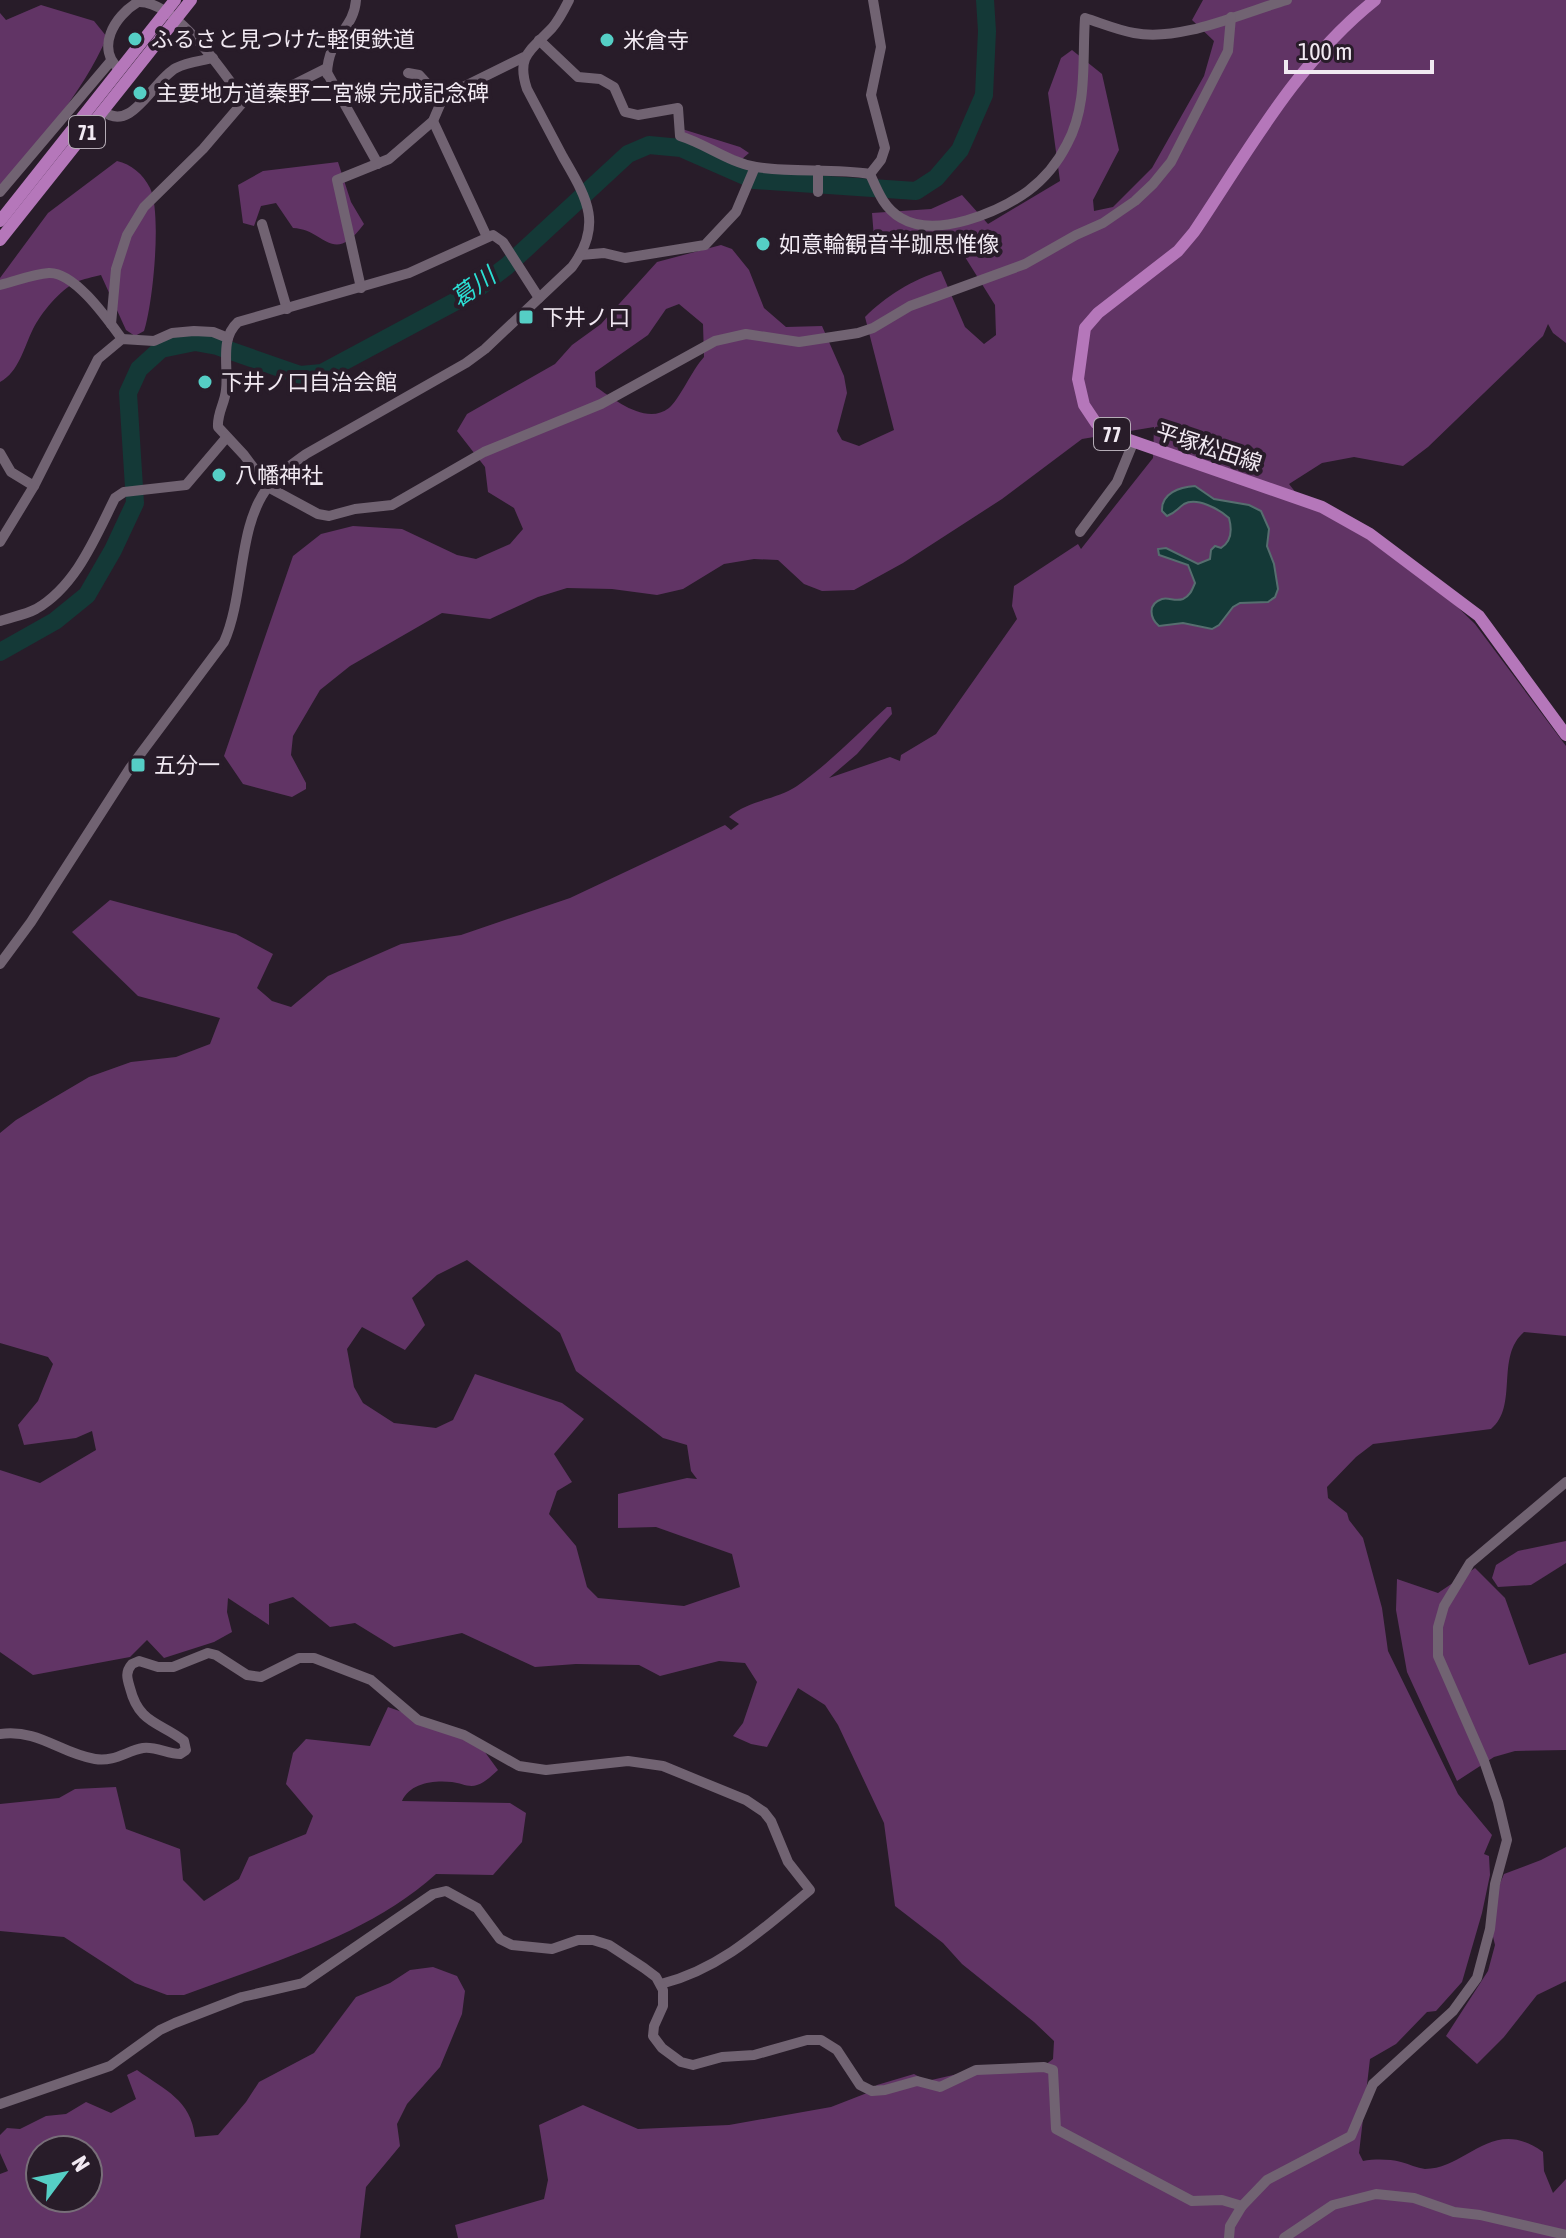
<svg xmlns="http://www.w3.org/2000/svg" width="1566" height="2238" viewBox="0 0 1566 2238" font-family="'Asap Condensed','Noto Sans JP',sans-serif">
<rect width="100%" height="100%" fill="#281c29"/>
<g fill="#613465" fill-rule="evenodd">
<path d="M1203 0H1566V343L1553 333 1548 324 1543 336 1428 447 1403 466 1354 457 1322 463 1289 484 1304 503 1343 522 1439 589 1475 624 1566 746V1336L1524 1332C1495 1357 1519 1406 1491 1429L1373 1444 1356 1457 1327 1487 1328 1498 1347 1513 1349 1520 1363 1538 1382 1608 1388 1651 1458 1794 1492 1835 1484 1854 1489 1856 1490 1875 1482 1913 1462 1982 1436 2011 1427 2012 1396 2044 1370 2059 1359 2153 1363 2161C1375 2159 1389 2159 1401 2162 1409 2164 1417 2168 1425 2169 1467 2169 1492 2115 1543 2152L1544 2171 1553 2193 1566 2179V2238H458L455 2225 544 2199 548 2180 539 2125 583 2105 638 2129 729 2125 831 2107 867 2093 877 2085 914 2074 927 2081 984 2068 1045 2065 1053 2059 1054 2041 1034 2022 962 1964 943 1943 895 1906 884 1823 838 1725 825 1705 798 1688 767 1747 751 1744 733 1736 743 1723 757 1682 745 1663 719 1661 660 1676 639 1665 576 1664 535 1667 462 1633 394 1647 355 1623 330 1627 293 1597 269 1604V1625L228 1598 227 1612 232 1632 214 1642 164 1658 147 1640 130 1657 33 1675 0 1652V1470L40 1483 96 1450 92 1431 76 1438 24 1445 18 1425 38 1401 53 1364 48 1357 0 1343V1133L16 1120 89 1077 131 1062 176 1057 210 1044 220 1018 138 996 72 932 110 900 236 934 273 954 257 988 272 1001 291 1007 328 976 401 944 461 935 570 898 725 825 731 830 739 824 729 817C749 800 776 800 797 786 830 763 857 734 887 707H891L892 714 857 754 829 778 890 757 900 761 901 755 936 734 1017 619 1012 606 1014 586 1078 544 1081 549 1153 458 1154 427 1082 439 1002 499 903 563 854 590 822 591 804 584 778 560 754 559 724 564 683 589 657 595 612 589 567 588 538 597 490 619 442 613 350 666 320 690 293 736 291 755 306 783V789L292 797 243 784 224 756 293 556 321 534 353 526 402 529 457 555 476 559 510 544 523 529 514 508 488 492 485 467 457 431 467 414 555 364 572 345 601 324 657 262 721 245 732 249 749 270 764 308 786 327 822 326 844 376 847 393 837 431 842 440 859 446 894 430 865 317C885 297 913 279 941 271L965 327 984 344 996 335 995 305 960 249 950 244 903 246 874 238 872 213 931 209 962 195 988 224 1060 181 1048 93 1061 58 1072 50 1102 74 1119 150 1093 200 1094 211 1113 207 1152 168 1204 76 1214 41 1192 20ZM679 304 703 324 704 357C692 370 679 400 669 408 646 426 614 399 596 387L595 372 648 335 666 309ZM467 1260 560 1333 576 1371 663 1438 687 1445 691 1471 697 1479 687 1478 618 1494V1528L656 1527 732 1554 740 1587 684 1606 598 1598 587 1587 576 1546 549 1514 557 1491 572 1482 554 1454 584 1419 562 1403 475 1374 453 1420 436 1428 394 1423 363 1403 354 1387 347 1349 362 1327 405 1350 425 1325 412 1298 437 1275Z"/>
<path d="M41 5 94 21 107 37C82 94 39 142 0 190V13L6 20Z"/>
<polygon points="682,129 740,147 749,153 742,159 685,135"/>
<path d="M117 161C131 164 143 174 150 188 162 212 153 304 144 331L135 336 126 330 101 275C93 277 83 279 76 282 60 290 41 313 33 329 24 347 19 372 0 382V278L48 213Z"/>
<path d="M338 162 351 202 364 224C332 267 325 229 293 228L276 203 261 206 254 226 243 223 238 185 263 171Z"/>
<polygon points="1566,1541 1566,1563 1531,1585 1498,1587 1492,1578 1496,1565 1518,1551"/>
<polygon points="1475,1568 1505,1598 1529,1665 1566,1653 1566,1750 1515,1751 1494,1757 1457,1781 1407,1672 1396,1610 1397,1579 1438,1593"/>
<path d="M388 1707 474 1737 498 1770C491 1776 486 1782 477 1785 469 1788 461 1783 452 1782 433 1780 410 1783 402 1801L510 1803 526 1813 522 1842 493 1875 436 1874C366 1937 271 1962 184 1995H167L135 1983 64 1937 0 1931V1804L59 1798 75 1789 116 1787 126 1829 180 1849 183 1880 204 1901 239 1879 249 1857 306 1834 313 1816 286 1784 293 1753 306 1739 370 1746Z"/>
<polygon points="1566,1847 1566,1981 1537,1995 1504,2037 1477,2064 1446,2036 1488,1971 1495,1945 1489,1920 1492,1902 1504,1874 1541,1860"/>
<path d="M433 1967 457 1976 465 1991 462 2014 440 2067 407 2104 397 2124 400 2146 366 2187 360 2238H0V2174L8 2171 0 2153V2135L7 2128 20 2129 46 2116 66 2114 86 2102 111 2113 136 2099 127 2075 137 2070C165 2090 191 2100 195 2137L218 2135 246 2102 259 2082 314 2053 356 1997 390 1983 410 1970ZM40 2150H88V2198H40Z"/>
</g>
<path fill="#143937" stroke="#566e6f" stroke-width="2" d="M1195 486 1214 499 1249 505 1261 511 1269 529 1267 546 1274 564 1278 589 1275 597 1268 602 1240 603 1233 607 1219 625 1212 629 1183 623 1159 626C1150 618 1147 604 1162 599 1169 597 1175 602 1183 599 1190 596 1192 590 1195 583L1188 565 1159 555 1158 549 1166 548 1198 564 1210 559 1211 550 1215 546 1221 548C1232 541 1232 529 1229 518 1219 509 1197 497 1184 504 1177 509 1175 513 1167 516L1162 511C1161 493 1180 487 1195 486Z"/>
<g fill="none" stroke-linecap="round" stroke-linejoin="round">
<polyline stroke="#566e6f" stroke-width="3" points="984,0 985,2"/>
<polyline stroke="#143937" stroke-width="18" points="0,652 55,621 87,595 113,550 135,503 128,393 139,369 161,349 195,342 217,346 300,375 322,373 473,292 507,266 628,154 649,145 681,148 754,180 916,191 936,178 960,150 984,95 987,31 985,0"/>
<g stroke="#716372" stroke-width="10">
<path d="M539 40 578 77 600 79 614 87 625 112 638 115 678 108 680 136C706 144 728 162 756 167 793 173 833 168 870 174"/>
<polyline points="408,73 419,75 442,100"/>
<path d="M327 74C328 36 354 30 356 0"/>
<polyline points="244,101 295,84 325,69 378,164"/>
<path d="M103 111C132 134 153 80 176 68 187 62 201 61 213 58"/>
<polyline points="433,121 487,237"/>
<polyline points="818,170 818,192"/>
<path d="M870 174C878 192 884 208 901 218 936 239 999 212 1028 191 1044 179 1058 162 1067 144 1088 106 1082 60 1085 18 1101 23 1117 30 1134 33 1181 42 1241 13 1287 0"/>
<polyline points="870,174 881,160 885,148 871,95 881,47 873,0"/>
<polyline points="0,192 110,62"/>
<polyline points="262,224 287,309"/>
<polyline points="581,255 604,253 625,258 705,245 736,212 755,167"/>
<path d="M0 285C16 281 33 274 49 273 75 272 108 320 122 339"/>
<polyline points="361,288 337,180 389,159 433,121 442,100 453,92 524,57"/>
<path d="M539 298 503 242 493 235 409 273 238 322C219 339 229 368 226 390 225 403 217 413 218 427L244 455 268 487 318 514 329 516 355 509 392 505 484 452 601 404 715 341 746 334 799 342 858 333 873 328 910 306 1025 264 1076 235 1103 223 1135 201 1153 184 1171 162 1228 51 1231 17"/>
<path d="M111 324 116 269 127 235 144 207 203 149 244 101C225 74 175 0 138 2 114 16 95 49 120 70"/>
<polyline points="0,453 11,472 34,486"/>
<polyline points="1080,532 1117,482 1133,443"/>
<polyline points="0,542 34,486 98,359 122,339 154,341 172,333 194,331 213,332 228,338"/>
<path d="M0 621C11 617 25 615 36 609 76 586 95 538 115 498L124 492 186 485 226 438"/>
<path d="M0 964 31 922 130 768 224 642C245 595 237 527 268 487 278 474 292 464 306 454L466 363 485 349 572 267C604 224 586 197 563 157 551 134 539 112 527 89 516 56 530 51 552 28 559 20 564 10 569 0"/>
<path d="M0 1734C40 1729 59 1753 95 1759 115 1762 126 1751 143 1748 155 1746 168 1754 180 1754L186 1750 184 1741C160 1722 139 1724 130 1688 127 1678 125 1672 132 1664L139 1661 158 1667H173L208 1653 216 1655 247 1675 261 1677 299 1658H314L371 1680 418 1720 464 1735 519 1766 546 1770 628 1761 663 1766 746 1800 764 1812 771 1821 788 1862 810 1890C764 1928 721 1969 661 1984"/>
<polyline points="0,2104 110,2066 160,2030 175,2023 242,1997 303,1983 433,1894 446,1891 477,1908 500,1939 512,1945 552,1949 578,1940 593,1940 609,1945 644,1968 656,1977 663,1990 663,2006 654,2026 653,2036 662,2048 681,2062 693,2065 722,2057 754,2055 807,2040 821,2040 837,2050 860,2085 872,2091 885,2090 917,2081 940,2087 976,2070 1044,2067 1053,2070 1056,2129 1192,2201 1222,2200 1242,2206"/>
<polyline points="1229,2238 1230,2226 1242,2206 1267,2180 1351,2136 1373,2084 1453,2011 1477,1978 1490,1929 1495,1884 1507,1840 1498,1802 1484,1761 1438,1656 1438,1627 1444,1606 1470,1563 1566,1482"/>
<polyline points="1284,2238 1333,2205 1376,2194 1414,2198 1454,2212 1480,2215 1566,2235"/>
</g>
<g stroke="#b577ba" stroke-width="12">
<path d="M1375 0C1297 62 1249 150 1194 232L1178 251 1098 313 1085 328 1078 379 1084 405 1096 423 1112 434 1322 507 1370 534 1479 616 1566 735"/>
<polyline points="0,221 175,0"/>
<polyline points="0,240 191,0"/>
</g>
</g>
<g fill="#55cec5" stroke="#281c29" stroke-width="3">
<circle cx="135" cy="39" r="8"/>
<circle cx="607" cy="40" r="8"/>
<circle cx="140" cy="93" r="8"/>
<circle cx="763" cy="244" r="8"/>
<rect x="518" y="309" width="16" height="16" rx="4"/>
<circle cx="205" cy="382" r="8"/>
<circle cx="219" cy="475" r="8"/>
<rect x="130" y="757" width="16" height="16" rx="4"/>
</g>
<g text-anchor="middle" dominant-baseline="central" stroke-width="8" stroke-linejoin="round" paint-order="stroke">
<g fill="#281c29" stroke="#b5acb6" stroke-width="2">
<rect x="69" y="116" width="36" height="32" rx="6"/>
<rect x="1094" y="418" width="36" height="32" rx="6"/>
</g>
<g font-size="20" font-weight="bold" fill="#f1e9f2">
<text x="87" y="132">71</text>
<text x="1112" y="434">77</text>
</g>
<g font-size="22" fill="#f1e9f2" stroke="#281c29" text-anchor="start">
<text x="151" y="39">ふるさと見つけた軽便鉄道</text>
<text x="623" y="40">米倉寺</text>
<text x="156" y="93">主要地方道秦野二宮線 完成記念碑</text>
<text x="779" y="244">如意輪観音半跏思惟像</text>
<text x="542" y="317">下井ノ口</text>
<text x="221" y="382">下井ノ口自治会館</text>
<text x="235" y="475">八幡神社</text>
<text x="154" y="765">五分一</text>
</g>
<g font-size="22" fill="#f1e9f2" stroke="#281c29">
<text transform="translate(1209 447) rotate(18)">平塚松田線</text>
</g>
<g font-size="24" font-style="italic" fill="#2be0d5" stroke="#281c29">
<text transform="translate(473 287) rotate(-36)">葛川</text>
</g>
</g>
<g transform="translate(64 2174) rotate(58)"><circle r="38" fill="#281c29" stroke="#786e79" stroke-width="2"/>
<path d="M0-6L14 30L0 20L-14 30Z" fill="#55cec5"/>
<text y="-12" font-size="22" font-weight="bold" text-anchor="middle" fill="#f1e9f2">N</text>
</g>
<path d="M1286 60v12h146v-12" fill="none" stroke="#f1e9f2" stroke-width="4"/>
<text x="1298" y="60" font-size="24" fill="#f1e9f2" stroke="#281c29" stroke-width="6" paint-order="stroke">100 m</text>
</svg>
